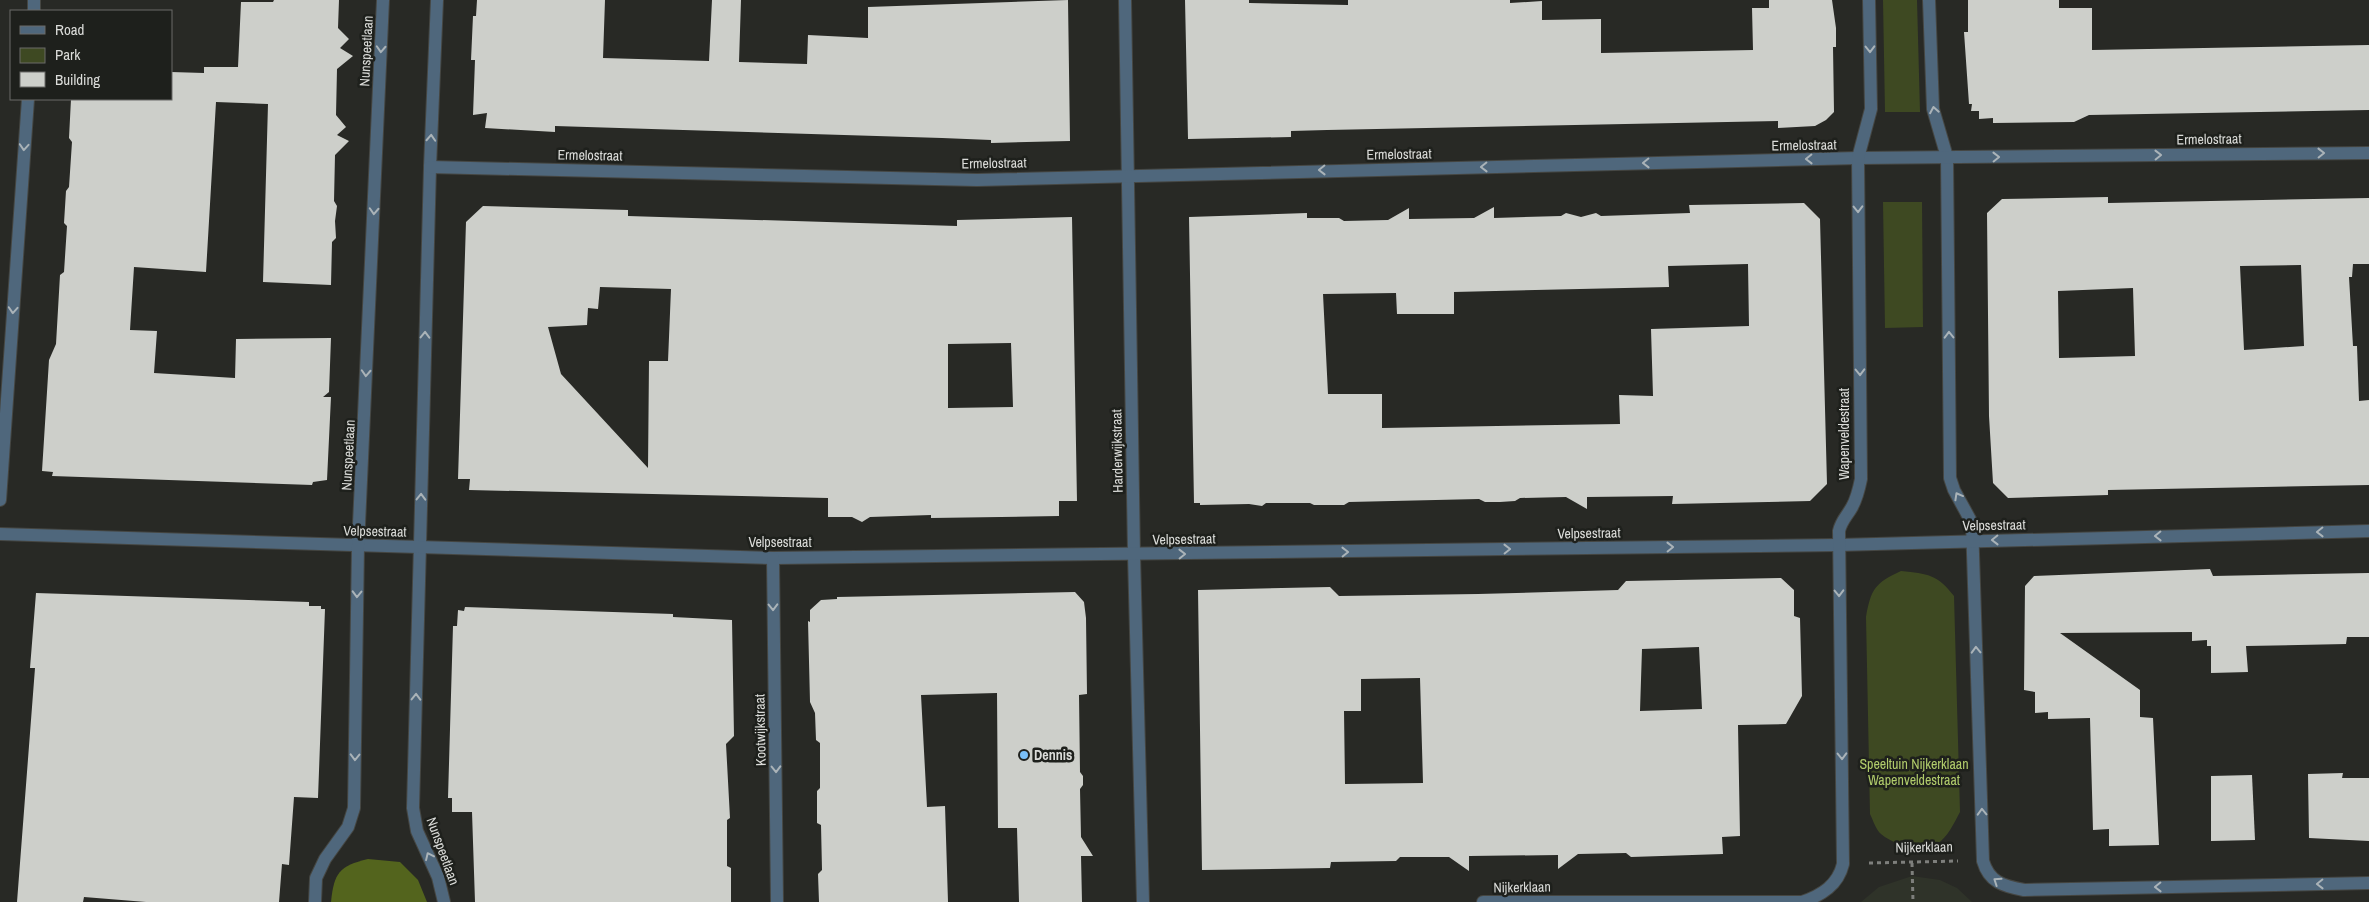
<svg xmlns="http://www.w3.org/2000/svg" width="2369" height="902" viewBox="0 0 2369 902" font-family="'Archivo Narrow',sans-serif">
<rect width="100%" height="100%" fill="#282925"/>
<polygon fill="#2f3329" points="1912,876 1940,880 1957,888 1972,902 1861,902 1879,887"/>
<g fill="#3e4922">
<polygon points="1883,0 1917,0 1920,112 1885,112"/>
<polygon points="1883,202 1922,202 1923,327 1885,328"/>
<path d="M1901 571C1928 574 1937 574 1954 596L1960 812C1954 823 1948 837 1937 844 1923 852 1893 845 1881 834 1876 830 1873 820 1870 814L1866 617C1871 589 1875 583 1901 571Z"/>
</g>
<path fill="#53641d" d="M368 859 400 862 418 880 427 902H331C334 873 339 866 368 859Z"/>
<g fill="#cdcfca" fill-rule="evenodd">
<polygon points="274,0 339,0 338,28 349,39 340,48 353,56 337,69 336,115 346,127 337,135 349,141 335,155 334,201 337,206 335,221 336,238 332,242 331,285 263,282 268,104 216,102 206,272 134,267 130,330 157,331 154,373 235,378 236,339 331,338 329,392 323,397 331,397 327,480 313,482 312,485 52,476 53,472 42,471 49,360 56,344 60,275 64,272 67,226 64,223 66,191 69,187 72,142 69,138 71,99 171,99 171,72 204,73 204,67 238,67 241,2 273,2"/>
<polygon points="477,0 605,0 603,58 709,61 712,0 741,0 739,62 807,64 808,35 868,38 868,7 1068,0 1070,141 991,143 991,140 942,138 555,126 555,132 485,128 487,113 473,115 475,60 471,60 473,16 476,16"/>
<polygon points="1185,0 1249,0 1249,3 1348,5 1348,0 1510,0 1510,3 1542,1 1542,20 1601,19 1601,53 1753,50 1752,8 1769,8 1769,0 1832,0 1836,28 1836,47 1833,47 1834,112 1826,120 1815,126 1778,128 1778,121 1327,130 1291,131 1291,137 1188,139"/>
<polygon points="1968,0 2059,0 2059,8 2092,8 2092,50 2369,45 2369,110 2089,115 2074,122 1993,123 1993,118 1979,119 1979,111 1971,111 1972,104 1969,104 1964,32 1968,32"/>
<path d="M2108 197V203L2369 198V264H2353L2352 277H2349L2353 346H2357L2359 401 2369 400V485L2108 490V495L2008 498 1993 483 1989 416 1987 213 2002 199ZM2301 265 2304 346 2244 350 2240 266ZM2133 288 2135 356 2059 358 2058 291Z"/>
<path d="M1804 203 1820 219 1827 484 1810 501 1672 504 1673 496 1587 497V509L1566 497 1520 498 1515 501 1500 502H1485L1479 499 1349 502 1344 505H1314L1310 503H1266L1262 506 1249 504 1200 505V503H1194L1189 217 1307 213V218H1339L1344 221 1388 220 1409 208V219L1474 218 1494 207V218L1561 216 1566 213 1581 217 1596 213 1601 216 1690 213 1689 205ZM1748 264 1749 326 1651 329 1653 396 1619 395 1620 424 1382 428V394H1328L1323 294 1396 293 1397 314H1454V292L1669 287 1668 266Z"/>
<path d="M483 206 628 210V216L957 226V220L1072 217 1077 501H1059V516L931 518V515L870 517 862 522 852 517H828V498L469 490 470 479H458L466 222ZM600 287 671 289 668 361H649L648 468 561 374 548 327 587 325 588 308 598 309ZM1011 343 1013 407 948 408V344Z"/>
<polygon points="2210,569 2213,576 2369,573 2369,637 2347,637 2346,644 2246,646 2248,672 2211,673 2211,646 2207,646 2207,640 2192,641 2192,632 2060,633 2140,690 2140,717 2153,718 2159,845 2109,846 2109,829 2093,830 2090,718 2048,719 2048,712 2035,713 2035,692 2024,690 2025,586 2034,576"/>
<path d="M1781 578 1794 590V616L1800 618 1802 696 1786 724 1738 725 1740 836 1722 837 1723 854 1631 857 1626 853 1578 854 1558 869V855L1469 856V871L1449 857H1400L1396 861 1331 862 1330 868 1202 870 1198 590 1330 587 1339 596 1478 594 1618 590 1626 581ZM1699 647 1702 709 1640 711 1642 649ZM1420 678 1423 783 1345 784 1344 711H1361V679Z"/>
<polygon points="1075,592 1084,602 1086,618 1087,694 1079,695 1080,772 1083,776 1083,785 1080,789 1081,837 1093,856 1081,856 1082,902 1019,902 1017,828 998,828 997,693 921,695 927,807 945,806 948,902 819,902 818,874 822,870 821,825 817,823 817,791 820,788 820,743 816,740 815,713 810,702 808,621 810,622 810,610 821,600 837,599 837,597"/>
<polygon points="36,593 309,602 309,606 321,606 321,609 325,609 318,798 294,797 289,865 282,864 279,902 146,902 84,897 83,902 17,902 35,668 30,668"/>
<polygon points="465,607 673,614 673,617 732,620 734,736 726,744 730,818 727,820 727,866 731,868 731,902 475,902 472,812 452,812 452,798 448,798 453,626 457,626 458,610 464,611"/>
<polygon points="2343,773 2342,778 2369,778 2369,841 2309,838 2308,774"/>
<polygon points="2252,775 2255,840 2211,841 2211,776"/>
</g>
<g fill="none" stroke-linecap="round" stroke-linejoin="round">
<g stroke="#454642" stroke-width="14">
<g id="street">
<polyline points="437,0 430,167 413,808 417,831 438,877 444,902"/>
<polyline points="1125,0 1134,555 1143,902"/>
<path d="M1929 0 1933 109 1947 157 1950 478 1954 490 1972 523 1983 861C1989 882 2003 886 2024 890L2369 883"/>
<polyline points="34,11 34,0"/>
<polyline points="430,167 977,180 1858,158 2369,153"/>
<polyline points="0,500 28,99"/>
<polyline points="0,534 773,558 1838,545 2369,531"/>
<polyline points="773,558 777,902"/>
<polyline points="315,902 316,878 325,859 348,827 354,808 358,546 383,0"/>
<path d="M1483 902H1802C1822 895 1838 885 1843 864L1839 531C1841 521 1847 516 1852 507 1857 498 1859 489 1861 479L1858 158 1871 109 1869 0"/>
</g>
</g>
<g stroke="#7e7f7c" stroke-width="3" stroke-dasharray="4 4" stroke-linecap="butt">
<polyline points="1869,863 1958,861"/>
<polyline points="1912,863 1913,902"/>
</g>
<use href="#street" stroke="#4f677c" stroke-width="12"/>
</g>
<defs><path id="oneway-chevron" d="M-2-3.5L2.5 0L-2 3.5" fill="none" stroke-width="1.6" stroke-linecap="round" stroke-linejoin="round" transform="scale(1.25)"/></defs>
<g stroke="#aab3b8">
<use href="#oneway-chevron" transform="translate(381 49) rotate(93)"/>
<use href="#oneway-chevron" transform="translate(1870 49) rotate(89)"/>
<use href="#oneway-chevron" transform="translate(1934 110) rotate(-100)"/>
<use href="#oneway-chevron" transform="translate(431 138) rotate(-87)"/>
<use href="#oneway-chevron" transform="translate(24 147) rotate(94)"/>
<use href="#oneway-chevron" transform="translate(2321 153) rotate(-1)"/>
<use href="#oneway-chevron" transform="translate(2158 155) rotate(-1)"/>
<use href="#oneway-chevron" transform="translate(1996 157) rotate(-1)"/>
<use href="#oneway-chevron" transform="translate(1809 159) rotate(179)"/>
<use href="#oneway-chevron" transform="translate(1646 163) rotate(179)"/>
<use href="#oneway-chevron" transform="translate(1484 167) rotate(179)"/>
<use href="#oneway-chevron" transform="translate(1322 170) rotate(179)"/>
<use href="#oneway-chevron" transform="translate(1858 209) rotate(89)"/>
<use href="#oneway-chevron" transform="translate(374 211) rotate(93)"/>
<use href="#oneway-chevron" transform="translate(13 310) rotate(94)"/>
<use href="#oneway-chevron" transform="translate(425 335) rotate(-89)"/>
<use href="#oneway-chevron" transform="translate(1949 335) rotate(-91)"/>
<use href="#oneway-chevron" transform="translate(1860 372) rotate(89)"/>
<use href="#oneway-chevron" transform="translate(366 373) rotate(93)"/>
<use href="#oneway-chevron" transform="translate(1958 496) rotate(-119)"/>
<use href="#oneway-chevron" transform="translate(421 497) rotate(-89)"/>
<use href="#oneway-chevron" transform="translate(2320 532) rotate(179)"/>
<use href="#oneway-chevron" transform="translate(2158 536) rotate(179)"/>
<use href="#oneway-chevron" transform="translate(1995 540) rotate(179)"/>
<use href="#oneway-chevron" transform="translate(1670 547) rotate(-1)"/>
<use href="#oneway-chevron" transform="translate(1507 549) rotate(-1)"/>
<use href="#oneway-chevron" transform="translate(1345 552) rotate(-1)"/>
<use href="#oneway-chevron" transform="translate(1182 554) rotate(-1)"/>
<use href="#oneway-chevron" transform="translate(1839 593) rotate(89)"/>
<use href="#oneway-chevron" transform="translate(357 594) rotate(91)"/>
<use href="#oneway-chevron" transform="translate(773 607) rotate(89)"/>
<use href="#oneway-chevron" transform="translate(1976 650) rotate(-92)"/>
<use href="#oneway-chevron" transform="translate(416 697) rotate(-89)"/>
<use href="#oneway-chevron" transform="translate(1842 756) rotate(89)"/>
<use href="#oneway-chevron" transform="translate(355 757) rotate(91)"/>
<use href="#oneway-chevron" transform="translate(776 769) rotate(89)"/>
<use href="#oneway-chevron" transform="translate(1982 812) rotate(-92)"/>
<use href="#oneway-chevron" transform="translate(429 856) rotate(-115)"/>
<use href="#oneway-chevron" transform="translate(1997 881) rotate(-146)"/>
<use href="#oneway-chevron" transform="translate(2320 884) rotate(179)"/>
<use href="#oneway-chevron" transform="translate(2158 887) rotate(179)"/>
</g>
<circle fill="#79bff8" stroke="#1e201c" stroke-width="2" cx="1024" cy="755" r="5"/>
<g text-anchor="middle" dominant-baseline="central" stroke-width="5" stroke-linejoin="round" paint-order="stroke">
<g font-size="14" fill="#dbdcd9" stroke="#1e201c">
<text transform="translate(366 51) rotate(-87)">Nunspeetlaan</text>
<text transform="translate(2209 139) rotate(-1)">Ermelostraat</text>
<text transform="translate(1804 145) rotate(-1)">Ermelostraat</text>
<text transform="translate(1399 154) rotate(-1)">Ermelostraat</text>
<text transform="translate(590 155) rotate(1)">Ermelostraat</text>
<text transform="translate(994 163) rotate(-1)">Ermelostraat</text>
<text transform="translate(1844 434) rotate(-90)">Wapenveldestraat</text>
<text transform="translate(1117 451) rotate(-91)">Harderwijkstraat</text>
<text transform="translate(348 455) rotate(-87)">Nunspeetlaan</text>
<text transform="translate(1994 525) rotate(-1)">Velpsestraat</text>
<text transform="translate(375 531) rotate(1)">Velpsestraat</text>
<text transform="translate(1589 533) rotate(-1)">Velpsestraat</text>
<text transform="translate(1184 539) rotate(-1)">Velpsestraat</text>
<text x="780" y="542">Velpsestraat</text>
<text transform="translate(760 730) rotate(-91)">Kootwijkstraat</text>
<text transform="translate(1924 847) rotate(-1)">Nijkerklaan</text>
<text transform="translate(443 851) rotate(70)">Nunspeetlaan</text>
<text transform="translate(1522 887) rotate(-1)">Nijkerklaan</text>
</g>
<g font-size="14" font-weight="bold" fill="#dbdcd9" stroke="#1e201c" text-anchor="start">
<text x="1034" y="755">Dennis</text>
</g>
<g font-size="14" fill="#b1cc6b" stroke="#1e201c">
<text x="1914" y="764">Speeltuin Nijkerklaan<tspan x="1914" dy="16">Wapenveldestraat</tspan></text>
</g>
</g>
<rect x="10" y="10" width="162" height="90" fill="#1e201c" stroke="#6a6b68"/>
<rect x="20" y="26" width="25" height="8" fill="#4f677c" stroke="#6a6b68"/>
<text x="55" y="35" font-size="15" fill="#dbdcd9">Road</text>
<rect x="20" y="48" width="25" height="15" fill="#3e4922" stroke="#6a6b68"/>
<text x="55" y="60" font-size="15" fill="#dbdcd9">Park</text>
<rect x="20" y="72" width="25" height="15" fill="#cdcfca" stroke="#6a6b68"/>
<text x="55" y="85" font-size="15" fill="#dbdcd9">Building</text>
</svg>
